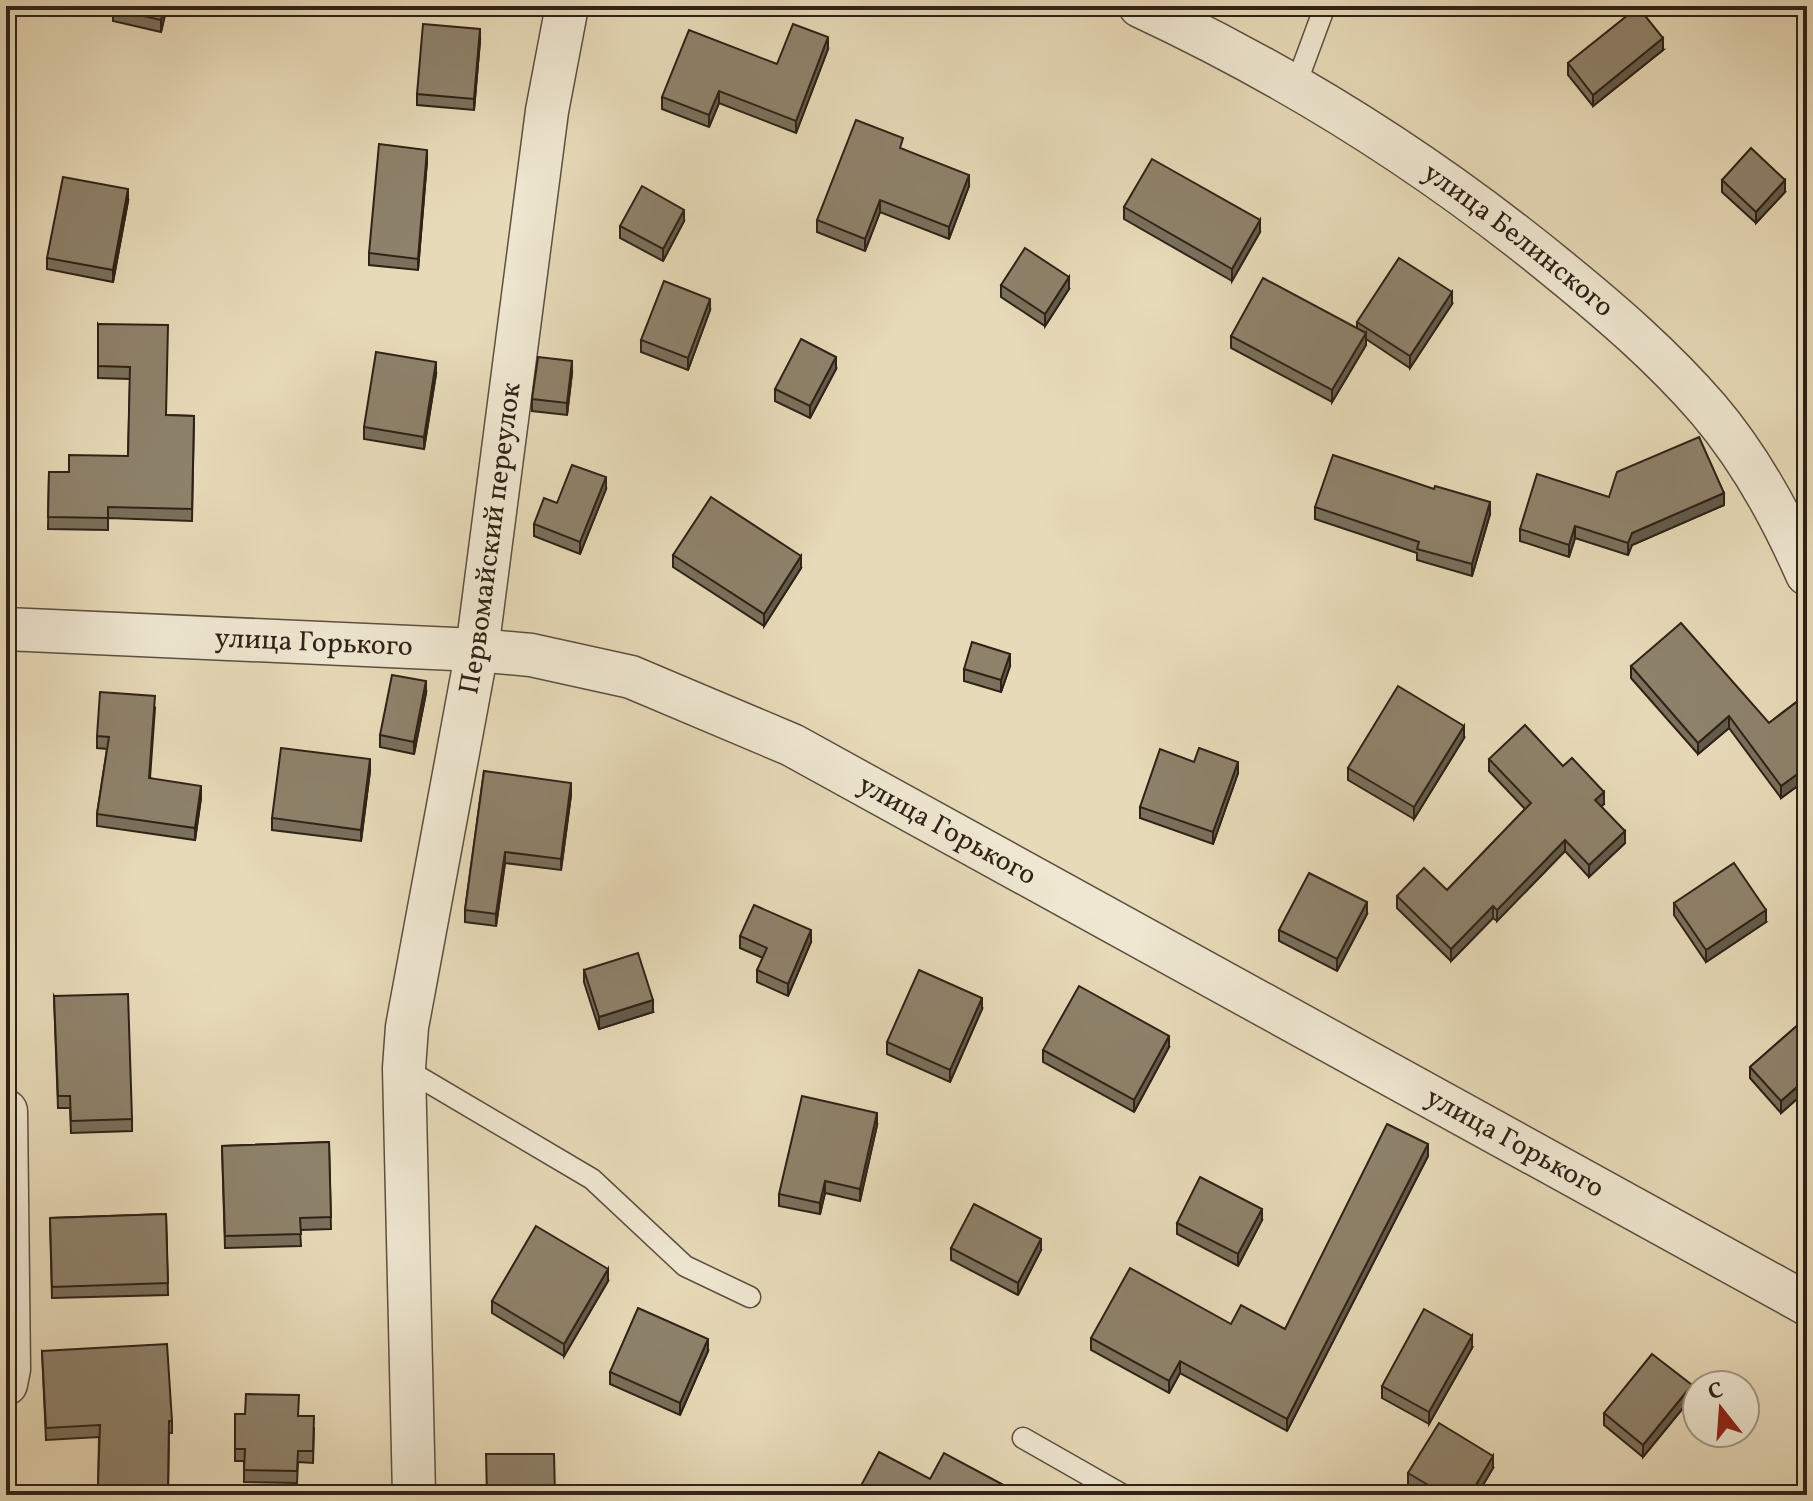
<svg xmlns="http://www.w3.org/2000/svg" width="1813" height="1501" viewBox="0 0 1813 1501" font-family="Vollkorn,serif">
<rect width="100%" height="100%" fill="#e7dab8"/>
<filter id="stains"><feTurbulence type="fractalNoise" baseFrequency=".0025" numOctaves="4"/><feColorMatrix values="0 0 0 0 .2 0 0 0 0 .09 0 0 0 0 .02 0 0 0 .5 -.17"/></filter>
<radialGradient id="worn" r=".72"><stop offset=".6" stop-color="#630" stop-opacity="0"/><stop offset="1" stop-color="#630" stop-opacity=".3"/></radialGradient>
<g fill="none" stroke-linecap="round" stroke-linejoin="round">
<g stroke="#5c503f" stroke-width="23">
<g id="lane">
<polyline points="1295,87 1325,6"/>
<polyline points="404,1068 592,1179 685,1266 750,1297"/>
<polyline points="1023,1438 1123,1495"/>
</g>
</g>
<g stroke="#5c503f" stroke-width="45">
<g id="street">
<path id="s1" d="M1140 6C1290 76 1430 164 1558 269 1611 312 1663 357 1708 409 1749 457 1782 517 1807 574"/>
<path id="s2" d="M6 629 477 650 531 655 631 677 792 745 1807 1304"/>
<polyline points="6,1111 9,1369 6,1384"/>
<path id="s3" d="M414 1495 404 1068 407 1027 477 650 547 111 567 6"/>
</g>
</g>
<use href="#lane" stroke="#efe7d1" stroke-width="20"/>
<use href="#street" stroke="#efe7d1" stroke-width="42"/>
</g>
<g fill="#7a705c" stroke="#2e2217" stroke-width="2">
<polygon points="167,6 161,32 113,21 113,9"/>
<polygon points="480,41 474,110 417,105 417,94"/>
<polygon points="828,49 796,133 719,103 709,127 662,109 662,97"/>
<polygon points="1663,50 1593,106 1568,75 1568,63"/>
<polygon points="903,149 969,186 949,239 880,212 865,251 817,232 817,220"/>
<polygon points="427,161 418,270 369,265 369,253"/>
<polygon points="1722,180 1785,192 1756,223 1722,192"/>
<polygon points="128,201 113,282 47,269 47,258"/>
<polygon points="1124,207 1260,232 1232,281 1124,219"/>
<polygon points="684,221 663,261 620,238 620,226"/>
<polygon points="1001,285 1069,289 1045,326 1001,297"/>
<polygon points="1452,304 1410,368 1366,339 1366,345 1332,402 1231,348 1231,336 1357,329 1357,322"/>
<polygon points="710,310 688,370 641,352 641,340"/>
<polygon points="98,324 166,415 194,416 192,521 108,518 108,530 48,529 49,472 69,472 128,456 130,379 98,378"/>
<polygon points="836,369 810,418 775,401 775,389"/>
<polygon points="572,373 567,415 532,411 532,399"/>
<polygon points="436,374 424,449 364,439 364,427"/>
<polygon points="606,489 580,554 534,536 534,524 557,503"/>
<polygon points="1434,489 1490,514 1472,576 1417,560 1417,553 1315,519 1315,507"/>
<polygon points="1609,497 1724,505 1632,545 1628,555 1575,538 1569,557 1520,541 1520,529"/>
<polygon points="673,555 801,568 764,626 673,567"/>
<polygon points="1010,666 1001,692 964,681 964,669"/>
<polygon points="1631,666 1769,723 1807,694 1807,779 1781,798 1729,728 1698,754 1631,678"/>
<polygon points="426,693 414,754 380,747 380,735"/>
<polygon points="155,708 150,778 201,798 195,840 97,826 97,814 107,749 97,748 97,736"/>
<polygon points="1464,738 1414,819 1348,780 1348,768"/>
<polygon points="1489,759 1563,766 1604,804 1601,806 1625,843 1589,877 1565,851 1497,921 1493,918 1451,961 1397,908 1397,896 1447,890 1525,809 1489,771"/>
<polygon points="1194,762 1238,773 1213,844 1140,818 1140,807"/>
<polygon points="370,771 361,841 272,830 272,818"/>
<polygon points="484,771 571,795 561,870 505,863 496,926 465,922 465,910"/>
<polygon points="1674,903 1766,922 1706,962 1674,915"/>
<polygon points="1367,914 1337,971 1279,941 1279,930"/>
<polygon points="740,936 811,942 788,996 757,982 757,970 763,958 740,948"/>
<polygon points="584,970 653,1012 599,1029 584,982"/>
<polygon points="54,996 132,1119 132,1131 71,1133 70,1108 58,1108"/>
<polygon points="982,1009 950,1082 887,1054 887,1042"/>
<polygon points="1807,1017 1807,1090 1781,1113 1750,1078 1750,1067"/>
<polygon points="1169,1047 1134,1112 1043,1062 1043,1050"/>
<polygon points="877,1125 860,1201 825,1193 820,1214 779,1206 779,1194"/>
<polygon points="329,1142 331,1229 300,1230 301,1246 225,1248 222,1146"/>
<polygon points="1428,1156 1287,1431 1180,1373 1169,1393 1091,1350 1091,1338 1231,1324 1285,1329"/>
<polygon points="166,1214 168,1295 52,1298 50,1218"/>
<polygon points="1262,1220 1238,1266 1177,1234 1177,1223"/>
<polygon points="951,1248 1041,1250 1018,1295 951,1260"/>
<polygon points="608,1281 564,1356 492,1313 492,1301"/>
<polygon points="1472,1348 1429,1424 1382,1398 1382,1386"/>
<polygon points="42,1351 172,1421 172,1433 169,1433 168,1495 98,1495 99,1437 46,1440"/>
<polygon points="708,1351 680,1415 610,1384 610,1372"/>
<polygon points="1692,1397 1643,1457 1604,1425 1604,1413"/>
<polygon points="235,1414 298,1416 314,1428 313,1463 298,1462 297,1483 244,1482 244,1461 235,1461"/>
<polygon points="1493,1468 1477,1495 1425,1495 1408,1485 1408,1473"/>
</g>
<g fill="#635b4b" stroke="#2e2217" stroke-width="2">
<polygon points="164,6 167,6 161,32 161,20"/>
<polygon points="480,29 480,41 474,110 474,99"/>
<polygon points="828,37 828,49 796,133 796,121"/>
<polygon points="1663,38 1663,50 1593,106 1593,95"/>
<polygon points="719,91 719,103 709,127 709,115"/>
<polygon points="427,150 427,161 418,270 418,259"/>
<polygon points="969,175 969,186 949,239 949,227"/>
<polygon points="1785,180 1785,192 1756,223 1756,212"/>
<polygon points="128,189 128,201 113,282 113,270"/>
<polygon points="880,200 880,212 865,251 865,239"/>
<polygon points="684,210 684,221 663,261 663,249"/>
<polygon points="1260,220 1260,232 1232,281 1232,269"/>
<polygon points="1069,277 1069,289 1045,326 1045,314"/>
<polygon points="1452,292 1452,304 1410,368 1410,356"/>
<polygon points="710,299 710,310 688,370 688,358"/>
<polygon points="1366,333 1366,345 1332,402 1332,390"/>
<polygon points="836,357 836,369 810,418 810,406"/>
<polygon points="572,361 572,373 567,415 567,403"/>
<polygon points="436,362 436,374 424,449 424,437"/>
<polygon points="606,477 606,489 580,554 580,542"/>
<polygon points="1724,493 1724,505 1632,545 1628,555 1628,543 1632,533"/>
<polygon points="1490,502 1490,514 1472,576 1472,564"/>
<polygon points="1575,526 1575,538 1569,557 1569,545"/>
<polygon points="801,556 801,568 764,626 764,614"/>
<polygon points="1010,654 1010,666 1001,692 1001,680"/>
<polygon points="426,681 426,693 414,754 414,742"/>
<polygon points="1729,716 1729,728 1698,754 1698,743"/>
<polygon points="1464,726 1464,738 1414,819 1414,807"/>
<polygon points="370,759 370,771 361,841 361,830"/>
<polygon points="1238,762 1238,773 1213,844 1213,832"/>
<polygon points="1807,767 1807,779 1781,798 1781,786"/>
<polygon points="571,783 571,795 561,870 561,859"/>
<polygon points="201,786 201,798 195,840 195,828"/>
<polygon points="1604,792 1604,804 1595,812 1595,800"/>
<polygon points="1625,831 1625,843 1589,877 1589,865"/>
<polygon points="1565,840 1565,851 1497,921 1497,910"/>
<polygon points="505,852 505,863 496,926 496,914"/>
<polygon points="1367,902 1367,914 1337,971 1337,959"/>
<polygon points="1493,906 1493,918 1451,961 1451,949"/>
<polygon points="1766,910 1766,922 1706,962 1706,950"/>
<polygon points="811,930 811,942 788,996 788,984"/>
<polygon points="982,998 982,1009 950,1082 950,1070"/>
<polygon points="653,1000 653,1012 599,1029 599,1017"/>
<polygon points="1169,1036 1169,1047 1134,1112 1134,1100"/>
<polygon points="1807,1078 1807,1090 1781,1113 1781,1101"/>
<polygon points="877,1113 877,1125 860,1201 860,1189"/>
<polygon points="1428,1144 1428,1156 1287,1431 1287,1419"/>
<polygon points="825,1181 825,1193 820,1214 820,1203"/>
<polygon points="1262,1209 1262,1220 1238,1266 1238,1254"/>
<polygon points="1041,1239 1041,1250 1018,1295 1018,1283"/>
<polygon points="608,1269 608,1281 564,1356 564,1344"/>
<polygon points="1472,1336 1472,1348 1429,1424 1429,1412"/>
<polygon points="708,1339 708,1351 680,1415 680,1403"/>
<polygon points="1180,1361 1180,1373 1169,1393 1169,1381"/>
<polygon points="1692,1385 1692,1397 1643,1457 1643,1445"/>
<polygon points="1493,1456 1493,1468 1477,1495 1470,1495"/>
</g>
<g fill="#8e826b" stroke="#2e2217" stroke-width="2">
<polygon points="114,6 164,6 161,20 113,9"/>
<polygon points="1638,7 1663,38 1593,95 1568,63"/>
<polygon points="423,24 480,29 474,99 417,94"/>
<polygon points="793,24 828,37 796,121 719,91 709,115 662,97 689,30 777,64"/>
<polygon points="856,120 903,138 900,148 969,175 949,227 880,200 865,239 817,220"/>
<polygon points="379,144 427,150 418,259 369,253"/>
<polygon points="1751,148 1785,180 1756,212 1722,180"/>
<polygon points="1152,159 1260,220 1232,269 1124,207"/>
<polygon points="63,177 128,189 113,270 47,258"/>
<polygon points="642,186 684,210 663,249 620,226"/>
<polygon points="1025,248 1069,277 1045,314 1001,285"/>
<polygon points="1399,258 1452,292 1410,356 1357,322"/>
<polygon points="1263,278 1366,333 1332,390 1231,336"/>
<polygon points="664,281 710,299 688,358 641,340"/>
<polygon points="98,324 168,325 166,415 194,416 192,509 108,507 108,518 48,517 49,472 69,472 69,455 128,456 130,367 98,366"/>
<polygon points="801,339 836,357 810,406 775,389"/>
<polygon points="376,352 436,362 424,437 364,427"/>
<polygon points="538,357 572,361 567,403 532,399"/>
<polygon points="1699,437 1724,493 1632,533 1628,543 1575,526 1569,545 1520,529 1537,474 1609,497 1617,472"/>
<polygon points="1333,455 1434,489 1435,486 1490,502 1472,564 1417,549 1419,542 1315,507"/>
<polygon points="572,465 606,477 580,542 534,524 544,498 557,503"/>
<polygon points="711,497 801,556 764,614 673,555"/>
<polygon points="1681,623 1769,723 1807,694 1807,767 1781,786 1729,716 1698,743 1631,666"/>
<polygon points="972,642 1010,654 1001,680 964,669"/>
<polygon points="392,675 426,681 414,742 380,735"/>
<polygon points="1398,686 1464,726 1414,807 1348,768"/>
<polygon points="100,692 155,696 149,778 201,786 195,828 97,814 109,737 97,736"/>
<polygon points="1525,725 1563,766 1572,758 1604,792 1595,800 1625,831 1589,865 1565,840 1497,910 1493,906 1451,949 1397,896 1424,868 1447,890 1531,803 1489,759"/>
<polygon points="281,748 370,759 361,830 272,818"/>
<polygon points="1199,748 1238,762 1213,832 1140,807 1160,749 1194,762"/>
<polygon points="484,771 571,783 561,859 505,852 496,914 465,910"/>
<polygon points="1734,863 1766,910 1706,950 1674,903"/>
<polygon points="1309,873 1367,902 1337,959 1279,930"/>
<polygon points="754,905 811,930 788,984 757,970 767,948 740,936"/>
<polygon points="638,953 653,1000 599,1017 584,970"/>
<polygon points="919,970 982,998 950,1070 887,1042"/>
<polygon points="1079,986 1169,1036 1134,1100 1043,1050"/>
<polygon points="128,994 132,1119 71,1121 70,1096 58,1096 54,996"/>
<polygon points="1807,1017 1807,1078 1781,1101 1750,1067"/>
<polygon points="802,1096 877,1113 860,1189 825,1181 820,1203 779,1194"/>
<polygon points="1387,1124 1428,1144 1287,1419 1180,1361 1169,1381 1091,1338 1130,1268 1231,1324 1241,1305 1285,1329"/>
<polygon points="329,1142 331,1217 300,1218 301,1234 225,1236 222,1146"/>
<polygon points="1200,1177 1262,1209 1238,1254 1177,1223"/>
<polygon points="974,1204 1041,1239 1018,1283 951,1248"/>
<polygon points="166,1214 168,1283 52,1287 50,1218"/>
<polygon points="536,1226 608,1269 564,1344 492,1301"/>
<polygon points="638,1308 708,1339 680,1403 610,1372"/>
<polygon points="1424,1309 1472,1336 1429,1412 1382,1386"/>
<polygon points="167,1344 172,1421 169,1421 168,1486 98,1485 100,1425 46,1428 42,1351"/>
<polygon points="1652,1354 1692,1385 1643,1445 1604,1413"/>
<polygon points="246,1394 299,1395 298,1416 314,1416 313,1451 298,1451 297,1471 244,1470 245,1449 235,1449 235,1414 245,1414"/>
<polygon points="1439,1423 1493,1456 1470,1495 1445,1495 1408,1473"/>
<polygon points="879,1452 930,1479 944,1453 1011,1489 1008,1495 856,1495"/>
<polygon points="486,1454 554,1454 555,1495 487,1495"/>
</g>
<g text-anchor="middle" dominant-baseline="central" stroke-width="6" stroke-linejoin="round" paint-order="stroke">
<g font-size="28" fill="#2e2217" stroke="#efe7d1">
<text stroke="none"><textPath href="#s1" startOffset="446">улица Белинского</textPath></text>
<text stroke="none"><textPath href="#s3" startOffset="964">Первомайский переулок</textPath></text>
<text stroke="none"><textPath href="#s2" startOffset="308">улица Горького</textPath></text>
<text stroke="none"><textPath href="#s2" startOffset="980">улица Горького</textPath></text>
<text stroke="none"><textPath href="#s2" startOffset="1628">улица Горького</textPath></text>
</g>
</g>
<rect width="1813" height="1501" fill="none" stroke="#e7dab8" stroke-width="32"/>
<rect x="8" y="8" width="1797" height="1485" fill="none" stroke="#2e2217" stroke-width="4"/>
<rect x="16" y="16" width="1781" height="1469" fill="none" stroke="#2e2217" stroke-width="2"/>
<g transform="translate(1721 1409) rotate(343)"><circle r="38" fill="#efe7d1" stroke="#a29887" stroke-width="2"/>
<path d="M0-6L14 30L0 20L-14 30Z" fill="#8f2418"/>
<text y="-12" font-size="22" font-weight="bold" text-anchor="middle" fill="#2e2217">С</text>
</g>
<rect width="100%" height="100%" filter="url(#stains)"/>
<rect width="100%" height="100%" fill="url(#worn)"/>
</svg>
